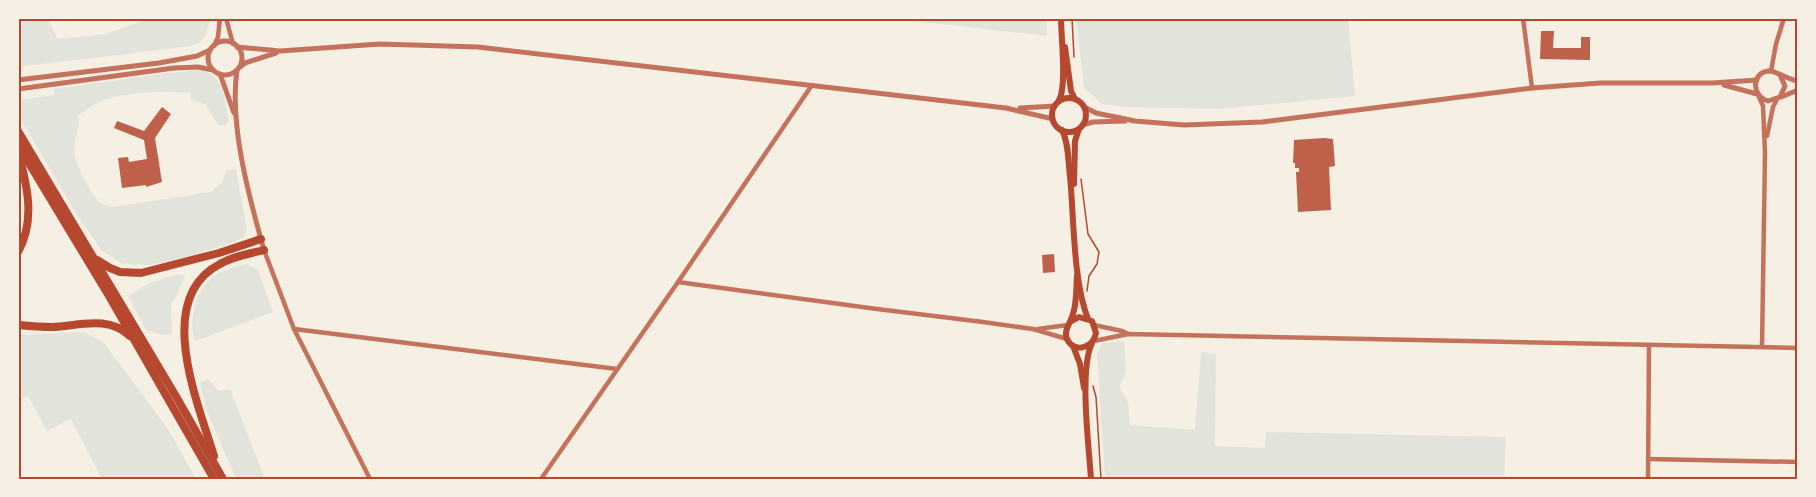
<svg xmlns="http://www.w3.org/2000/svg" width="1816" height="497" viewBox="0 0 1816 497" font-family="'Noto Sans',sans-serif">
<rect width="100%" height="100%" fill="#f6efe4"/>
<g fill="#e2e4dc">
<path d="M18 18H47L58 39 106 34 150 18H210C207 33 207 40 192 46L18 67Z"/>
<polygon points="887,18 1046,18 1047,36"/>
<polygon points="1076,18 1348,18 1355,96 1220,109 1124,107 1102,104 1084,88"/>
<path d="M202 70C225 76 224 101 229 121L224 126 218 125 206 105 190 99 191 93C163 91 123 91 97 103 90 106 84 112 78 116 81 129 74 137 74 149 74 162 92 199 103 204 103 205 111 206 112 207L211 192 222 183 226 170 236 169 247 230 244 237 232 243 190 256 150 265 123 264 102 251 79 218 18 115V100L54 95V89L167 73Z"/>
<path d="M247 264 258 270 273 312 195 341C187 319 197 285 219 273 228 269 237 266 247 264Z"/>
<polygon points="178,274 185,276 177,295 171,304 172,334 161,335 146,330 128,296 150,283"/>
<polygon points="84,332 104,343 168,429 196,479 102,479 71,419 47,431 28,396 18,401 18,335"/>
<polygon points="1124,341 1126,373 1120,385 1121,390 1128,402 1130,425 1195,430 1201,352 1216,354 1215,446 1265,448 1266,432 1506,437 1504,479 1105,479 1097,353 1102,343"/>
<polygon points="208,379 219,391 230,389 265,479 236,479 206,409 200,383"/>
</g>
<g fill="#bf614a">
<polygon points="1541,31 1554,31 1553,48 1581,48 1581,37 1590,37 1590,60 1540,59"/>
<polygon points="162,107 171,114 155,138 162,182 146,187 146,185 122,188 118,158 128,157 129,162 147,159 144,140 114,128 117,121 144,131"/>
<polygon points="1324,138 1333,139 1335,166 1329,167 1331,210 1298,212 1296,172 1299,172 1299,168 1295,168 1295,163 1293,163 1294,140"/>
<polygon points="1054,254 1055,272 1043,273 1042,255"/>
</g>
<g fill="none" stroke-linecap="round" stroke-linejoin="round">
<g stroke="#b5482f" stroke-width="1.5">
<polyline points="1072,18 1074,57"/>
<polyline points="1081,179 1088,234 1099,252 1097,264 1089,276 1087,291"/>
<polyline points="1093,386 1096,397 1101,479"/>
</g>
<g stroke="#c5725c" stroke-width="4.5">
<polyline points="226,18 233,44"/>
<polyline points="1523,18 1532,88"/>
<polyline points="214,46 218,37 220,18"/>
<polyline points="1771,71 1776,44 1784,18"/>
<polyline points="1759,97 1763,106 1765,153 1762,347"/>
<polyline points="1767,136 1773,107 1777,99"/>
<polyline points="264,250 294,329 370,479"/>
<polyline points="678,282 877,309 983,322 1033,329 1067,339"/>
<polyline points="1094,325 1122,331 1128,334"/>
<polyline points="294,329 617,369"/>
<polyline points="1038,329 1068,325"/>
<polyline points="1094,341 1128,334 1798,348"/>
<polyline points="1648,459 1798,462"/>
<polyline points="541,479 678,282 812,85"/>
<polyline points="1648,479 1649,345"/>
</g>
<g stroke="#c5725c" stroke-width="5">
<circle cx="225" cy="58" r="17"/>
<polyline points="237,47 280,51 380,44 478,47 1006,108 1053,119"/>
<polyline points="240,67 245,63 276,53"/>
<path d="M237 70C229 124 249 197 264 250"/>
<polyline points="220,74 234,113"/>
<path d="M1780 75 1785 86 1780 97 1768 101C1750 95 1752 71 1770 71 1778 72 1789 80 1798 81"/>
<polyline points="18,80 159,63 197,56 210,50"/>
<polyline points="1724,85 1757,94"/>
<polyline points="18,89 174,68 198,67 213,70"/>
<polyline points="1781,97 1798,90"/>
<polyline points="1084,107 1096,113 1135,121 1184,125 1262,122 1532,88 1600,83 1712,83 1757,80"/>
<polyline points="1020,108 1055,106"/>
<polyline points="1082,125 1093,122 1125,121"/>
</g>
<g stroke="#b5482f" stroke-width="6">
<polyline points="1065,47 1071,91 1075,99"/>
<circle cx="1069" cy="115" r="17"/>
<path d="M1059 100C1067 87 1061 36 1061 18"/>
<path d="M1062 130C1069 144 1068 161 1070 176 1074 218 1073 281 1088 319"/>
<polyline points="1074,184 1075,141 1079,129"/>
<path d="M1070 322 1079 317 1092 321 1096 333C1094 346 1077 354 1068 341 1062 331 1071 323 1073 314 1077 302 1076 288 1077 276"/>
<polyline points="1073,346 1080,364 1084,388"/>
<path d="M1091 479C1089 447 1079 370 1092 343"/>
</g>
<g stroke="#b5482f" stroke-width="8">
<polyline points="18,131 177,398 223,479"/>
<polyline points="18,145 109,296 214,479"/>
<path d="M18 151C27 185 36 220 18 252"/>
<polyline points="97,260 110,268 120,272 141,273 219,253 261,239"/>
<path d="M18 325C29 326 40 327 52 327 78 326 108 315 130 336"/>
<path d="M214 456C198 403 153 298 220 264 233 256 249 254 264 250"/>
</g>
</g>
<rect width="1816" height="497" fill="none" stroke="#f6efe4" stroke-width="39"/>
<rect x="20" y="20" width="1776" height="458" fill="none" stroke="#b5482f" stroke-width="2"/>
</svg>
